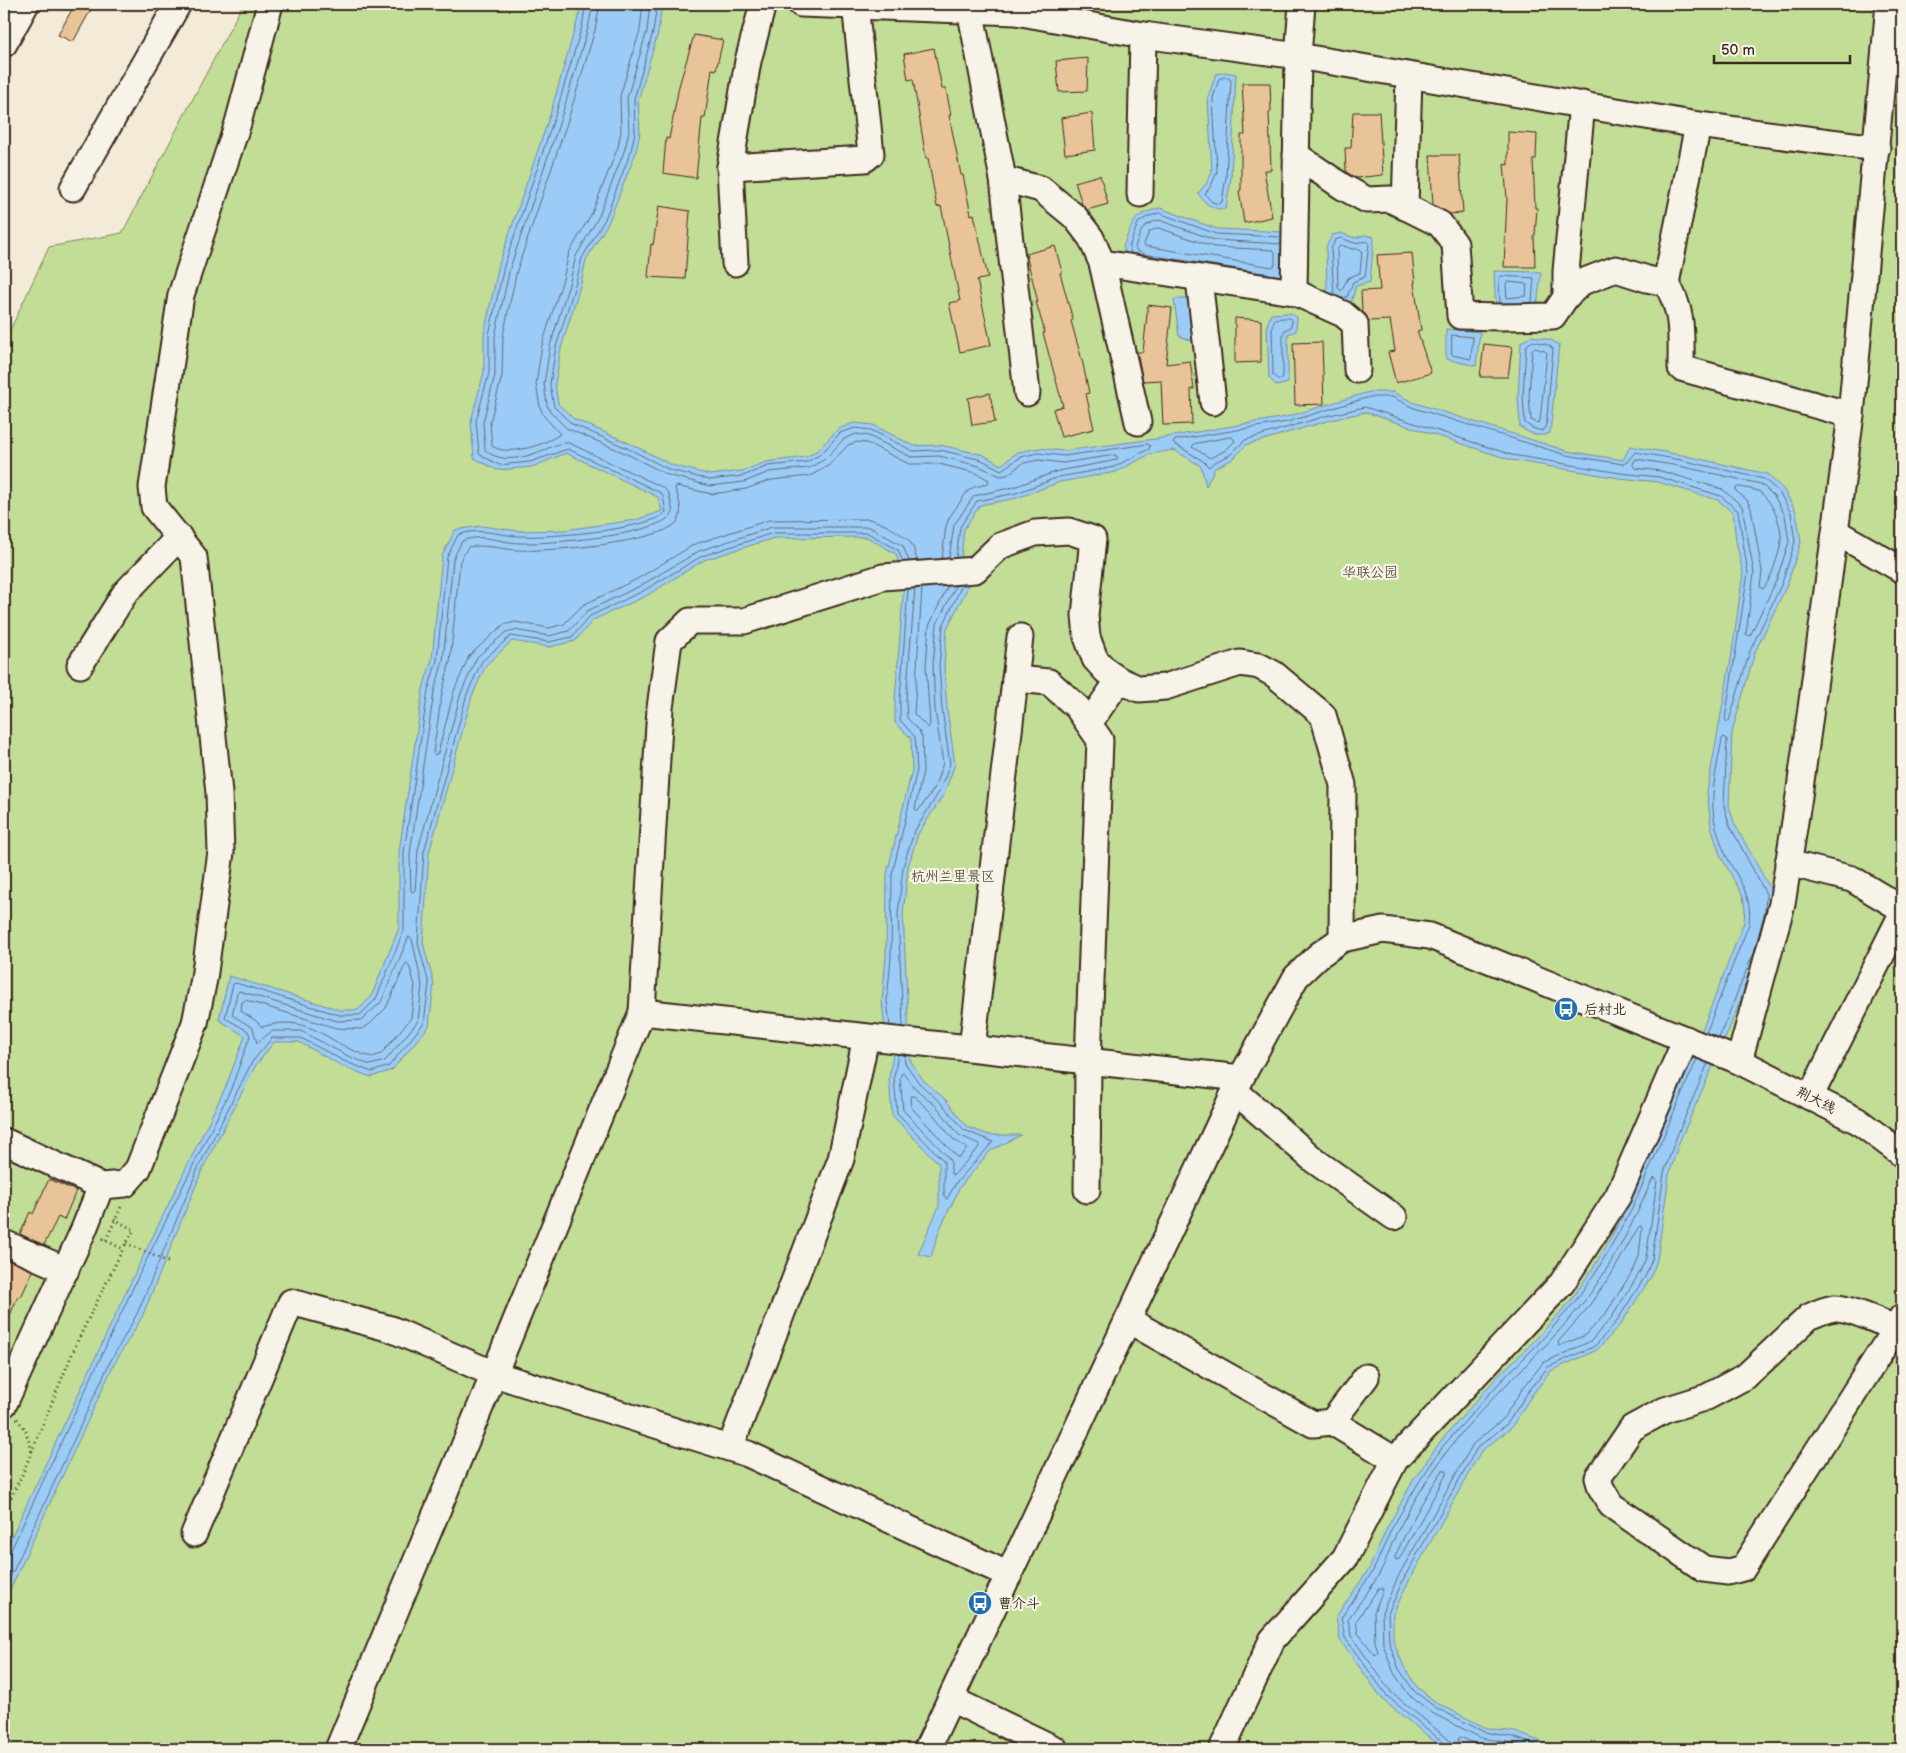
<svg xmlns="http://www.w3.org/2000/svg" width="1906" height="1753" viewBox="0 0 1906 1753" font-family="'Balsamiq Sans','LXGW WenKai TC',sans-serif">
<rect width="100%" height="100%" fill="#f4ead8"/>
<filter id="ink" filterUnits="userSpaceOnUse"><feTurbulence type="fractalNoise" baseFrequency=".02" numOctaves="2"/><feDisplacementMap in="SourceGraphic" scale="10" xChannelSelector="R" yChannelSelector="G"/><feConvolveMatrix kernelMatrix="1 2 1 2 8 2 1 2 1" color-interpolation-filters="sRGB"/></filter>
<g filter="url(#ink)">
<polygon fill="#c2dd95" stroke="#7e845a" points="243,4 1902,4 1902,1749 4,1749 4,343 49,247 122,233"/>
<g fill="#9bccf7" stroke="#758ba0">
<polygon points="582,4 662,4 658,33 638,100 640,132 636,152 609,221 586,260 581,283 561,348 555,384 558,404 574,419 629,443 672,465 710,475 742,471 766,462 806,457 818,450 838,429 854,423 873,425 914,446 940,445 984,455 1001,465 1018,452 1039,448 1063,451 1155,439 1286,417 1369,392 1393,392 1415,403 1567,451 1623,460 1630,446 1682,455 1767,474 1783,489 1796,511 1801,542 1787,585 1755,652 1732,732 1729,806 1734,823 1772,892 1770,912 1760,951 1728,1032 1678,1145 1669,1175 1657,1260 1651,1277 1621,1324 1597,1350 1551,1371 1532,1395 1511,1428 1481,1451 1410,1579 1393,1614 1393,1640 1404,1667 1417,1687 1437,1703 1486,1728 1515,1732 1561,1749 1444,1749 1384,1701 1340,1640 1336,1617 1369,1569 1387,1528 1414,1479 1440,1442 1496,1378 1536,1339 1571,1300 1595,1265 1628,1207 1678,1092 1744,922 1745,909 1743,896 1720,855 1711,826 1707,792 1732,653 1743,573 1736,541 1733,513 1718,500 1658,482 1619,478 1511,460 1365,412 1327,421 1246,445 1233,459 1215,468 1206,486 1201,466 1174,450 1150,454 1116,472 1060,482 1017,498 980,505 964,529 961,557 968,587 947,628 944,665 947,709 955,764 944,794 918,834 908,867 903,914 910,1060 923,1080 946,1100 967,1127 989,1135 1021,1135 990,1151 960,1187 940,1229 931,1257 918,1254 939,1206 939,1164 892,1115 889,1078 894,1047 884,1022 882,1001 886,956 887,874 912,770 911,738 895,723 895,700 904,583 896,554 867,537 774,538 704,560 646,596 593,620 575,641 549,647 512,641 486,665 472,696 429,853 423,943 434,984 429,1026 392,1070 371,1077 342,1066 299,1042 274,1042 256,1065 203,1168 142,1317 113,1366 4,1603 4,1553 135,1273 226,1086 245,1036 219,1020 229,976 340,1010 358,1010 371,997 399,928 399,852 423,689 432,659 442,556 455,530 481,526 519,531 564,530 636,520 662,511 658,497 566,453 532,467 497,470 474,458 471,421 484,372 484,334 499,264 550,115"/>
<path d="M1225 72 1236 74 1231 178 1226 209C1212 210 1205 204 1198 193L1206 184 1212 172 1208 97 1216 74Z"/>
<path d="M1160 208 1217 229 1287 232 1290 289 1128 258 1123 247C1133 222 1132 215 1160 208Z"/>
<polygon points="1341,233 1355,238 1365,235 1374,237 1370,282 1356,286 1351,303 1330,301 1327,290 1326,247 1332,235"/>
<polygon points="1494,271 1541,272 1537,307 1496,311"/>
<polygon points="1174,299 1198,299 1195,342 1179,336"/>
<polygon points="1290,313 1297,317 1296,331 1288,334 1288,383 1277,386 1269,378 1267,325 1271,314"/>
<polygon points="1446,329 1480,332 1476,366 1446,359"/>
<path d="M1532 336 1551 340 1559 345 1550 433C1539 438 1531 434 1520 427L1518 396 1521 342Z"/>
</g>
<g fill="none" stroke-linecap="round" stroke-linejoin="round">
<g stroke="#616b75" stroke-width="1">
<path d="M593 4 588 28 561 118 510 268 495 336V375L483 422 485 450C502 465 527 457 546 449 554 446 561 442 569 443L664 488 669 494 673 512C664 536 544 544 519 543 500 542 481 533 462 541L453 559 443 661 434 692 410 853 411 891 413 892 415 890 418 850 461 693 477 657 506 632 514 630 549 636 569 631 587 611 640 586 699 551 772 527H870L903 546 909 561"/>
<path d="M600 4 595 30 568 120 517 270 503 336 502 376 490 422 492 446C508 457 545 445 560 434L543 415 540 407 536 384 542 345 563 279 569 253 592 213 618 147 621 131 620 96 640 30 643 4"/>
<polyline points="650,4 647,31 627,98 629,131 625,149 599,216 576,256 570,281 550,346 544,384 547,405 550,411 566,428 625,453 668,475 710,486 744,482 769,472 809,468 825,459 844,439 856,434 869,436 911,457 939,456 979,466 1000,476 1007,475 1023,463 1039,460 1063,463 1115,455 1117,456 1117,459 1112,461 1058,471 1014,487 974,496 954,525 949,558"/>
<polyline points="657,4 653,32 634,99 635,132 631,151 605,219 582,258 576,282 556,347 550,384 554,407 572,424 627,448 670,470 710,480 743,476 768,466 807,462 821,454 840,433 855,428 871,430 913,451 940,450 982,460 1001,470 1021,457 1038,453 1064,456 1148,444 1150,446 1149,449 1114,467 1059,477 1016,493 977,501 960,527 956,558"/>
<polygon points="1226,77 1231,80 1226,177 1222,202 1219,204 1212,202 1205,194 1211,186 1217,172 1213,98 1219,79"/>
<polygon points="1159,228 1214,247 1273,250 1275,252 1275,265 1272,267 1145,246 1144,244 1149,232"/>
<polygon points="1341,245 1352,249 1360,249 1362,251 1360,273 1348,278 1341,291 1338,288 1337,250"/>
<polyline points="1131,253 1129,247 1138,223 1147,217 1159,213 1216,234 1281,237"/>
<path d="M1281 276 1143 254 1137 251 1135 247C1141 231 1142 224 1159 220L1215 240 1281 244"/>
<polygon points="1508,282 1527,284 1526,296 1507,298 1506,285"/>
<polyline points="1334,295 1331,249 1335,240 1341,238 1354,243 1367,241 1369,243 1365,277 1353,282 1347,297 1342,298"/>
<polyline points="1500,303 1499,278 1501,276 1534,278 1532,301 1530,303"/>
<polygon points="1289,318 1292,320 1291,327 1285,330 1283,334 1283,377 1279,380 1273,375 1272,326 1275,319"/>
<polygon points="1452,335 1473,337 1471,359 1452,355"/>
<polygon points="1533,341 1549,345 1553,349 1546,428 1542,431 1532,428 1525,423 1523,396 1526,346"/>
<polygon points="1535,348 1545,351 1547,353 1540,421 1538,423 1531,420 1529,396 1532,350"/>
<polygon points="1370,397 1392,397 1414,408 1566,455 1623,464 1627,462 1635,452 1681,460 1764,479 1779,492 1791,513 1795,542 1782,583 1750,651 1729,721 1727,722 1725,719 1748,573 1738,511 1721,496 1659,477 1620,473 1512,455 1365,407 1326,416 1245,440 1230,455 1213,463 1209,467 1203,461 1173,443 1175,440 1287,422"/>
<polygon points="1232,437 1235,441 1226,450 1210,458 1192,447 1194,444"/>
<polygon points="1636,459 1679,466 1761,484 1774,496 1785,515 1789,542 1776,581 1750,636 1746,634 1754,573 1742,506 1722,489 1661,471 1635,468 1633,465"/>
<path d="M1739 487C1745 488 1753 489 1758 491 1772 499 1783 527 1781 542 1779 554 1771 580 1763 589L1760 587 1762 571 1751 508 1747 500 1736 491V488Z"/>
<path d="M917 561C915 554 914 547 910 542 904 534 878 520 868 519L769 520 695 544 637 579 583 605 564 624 549 628 515 622 503 625 469 656 454 691 438 753 435 755 433 753 442 693 450 662 460 561 468 547C485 544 500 549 517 550 545 552 661 543 677 522 684 512 679 499 675 489L676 486 712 494 746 489 771 480 810 476 828 466 848 445 857 442 867 443 909 464H939L976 473 989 480 988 484 974 487 967 492 949 518 946 526 942 559"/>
<polyline points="915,588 906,700 907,718 919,731 922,737 923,771 915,809 918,811 934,789 943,763 935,710 933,664 937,624 956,585"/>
<polyline points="922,588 914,714 928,728 930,725 926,665 929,626 948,586"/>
<polygon points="409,937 412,939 422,985 418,1021 385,1061 370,1065 346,1055 301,1031 272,1031 257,1043 253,1028 232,1015 237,993 239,991 337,1021 362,1020 381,1002"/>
<path d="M407 963 409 965 415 985 411 1018 381 1054 372 1057C329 1047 312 1011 262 1027L256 1021 241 1011 242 1002 245 1000 336 1028 362 1029 370 1024 386 1008 405 965Z"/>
<polyline points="890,1026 887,1001 891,957 892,875 917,770 915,737 900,720 900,700 908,589"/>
<polyline points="903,1027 898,914 903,867 914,832 939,792 950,764 942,709 939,665 943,626 962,585"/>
<path d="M1706 1033 1749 924C1753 893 1737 879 1725 853 1721 845 1719 836 1716 827 1708 798 1717 768 1722 739L1724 737 1727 740 1724 806 1729 824 1766 894 1765 911 1755 949 1719 1038"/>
<polyline points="898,1054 894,1078 897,1113 944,1161 944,1197 947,1199 956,1183 993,1142 964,1130 942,1104 919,1083 905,1063 904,1055"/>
<polygon points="903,1072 915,1088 938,1108 959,1135 979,1144 979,1147 954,1175 951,1174 951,1163 948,1157 903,1110 900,1078"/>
<polygon points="911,1096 914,1096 932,1113 954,1140 966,1147 966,1150 960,1157 957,1157 911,1107 910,1098"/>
<polygon points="1641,1226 1642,1229 1639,1256 1634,1269 1606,1313 1586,1335 1559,1346 1558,1342 1586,1310 1611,1275 1638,1228"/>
<path d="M1443 1470H1447V1473L1399 1559 1396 1560 1395 1557C1408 1527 1424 1497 1443 1470Z"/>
<path d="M4 1554 11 1550 139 1275 231 1089 250 1036 248 1031 225 1018 233 984 236 983 339 1015H360L376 999 404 930V852L428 690 437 660 447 557 458 535C478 527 498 535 519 536 544 538 651 530 666 512L663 496 661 493 568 449 530 462 499 465 479 454 476 421 489 373V335L504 266 555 116 582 26 586 4"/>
<polygon points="1379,1588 1382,1588 1383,1590 1374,1612 1375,1642 1378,1652 1375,1655 1358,1633 1356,1622"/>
<polyline points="4,1591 109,1364 137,1314 199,1166 252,1062 272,1038 301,1038 344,1061 372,1072 389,1066 424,1023 429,984 418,943 424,852 467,694 482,661 511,636 549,642 572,637 590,616 643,591 702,556 773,533 868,533 898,550 903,562"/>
<polyline points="1446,1749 1444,1743 1388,1697 1345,1638 1341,1618 1373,1571 1391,1530 1419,1482 1444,1445 1500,1382 1539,1343 1574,1303 1599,1267 1632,1209 1697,1059"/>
<path d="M1452 1749V1744L1448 1739 1392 1693 1351 1636 1348 1619C1358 1605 1369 1591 1378 1576 1386 1563 1390 1547 1396 1534 1411 1505 1429 1476 1448 1450 1487 1398 1538 1358 1579 1308 1610 1270 1633 1224 1652 1180L1655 1178 1657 1181 1646 1258 1640 1272 1612 1317 1591 1341 1543 1363 1523 1388 1502 1420 1473 1444 1400 1573 1382 1612 1383 1644 1394 1673 1409 1695 1432 1713 1481 1738 1512 1743 1529 1749"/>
<polyline points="1460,1749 1458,1739 1461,1737 1480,1746 1502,1749"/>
<polyline points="1547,1749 1513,1737 1484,1732 1435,1707 1414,1691 1399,1669 1389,1642 1388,1613 1405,1576 1477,1448 1507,1424 1528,1392 1548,1367 1595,1346 1617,1321 1646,1275 1652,1259 1664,1173 1674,1143 1708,1063"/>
</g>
</g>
<g fill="#e9c499" stroke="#3b2a1e">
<polygon points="75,4 94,4 73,42 58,35"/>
<polygon points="694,35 723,40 716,70 712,69 705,118 702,118 696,178 663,173 666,138 669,139 679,86"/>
<polygon points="934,48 942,89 946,89 951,115 949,115 961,175 963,175 971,215 974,214 988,278 977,280 991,345 960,352 949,303 960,301 941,206 937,207 928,158 926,158 913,79 908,80 904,54"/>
<polygon points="1088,58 1087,91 1059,92 1056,61"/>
<polygon points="1242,83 1270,83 1271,112 1269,113 1271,170 1264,170 1272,217 1244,223 1239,191 1241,190 1241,135 1245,135"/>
<polygon points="1353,112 1379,112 1383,175 1356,178 1346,172 1345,148 1351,148"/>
<polygon points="1092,113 1095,150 1065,154 1061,118"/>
<polygon points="1508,132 1537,134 1536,159 1533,159 1535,208 1537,208 1535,235 1534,235 1535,267 1504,267 1507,198 1504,164 1508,165"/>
<polygon points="1430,155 1459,155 1463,213 1449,214 1433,205"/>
<polygon points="1100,175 1108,204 1087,210 1082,204 1075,182"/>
<polygon points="659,206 690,211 685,279 648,277 651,244 653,245"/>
<polygon points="1055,246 1062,272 1060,273 1073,320 1071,321 1083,364 1089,393 1086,394 1094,429 1061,437 1053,409 1063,406 1043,333 1045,333 1036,302 1038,302 1026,254"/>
<polygon points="1412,253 1415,283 1414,283 1421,330 1417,331 1431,373 1396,383 1388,352 1395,351 1390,320 1369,321 1362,311 1361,291 1380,290 1377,255"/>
<polygon points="1148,305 1172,308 1166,364 1190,361 1194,389 1191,389 1192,424 1163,425 1161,380 1143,381 1137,352 1143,352"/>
<polygon points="1235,318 1261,320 1261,362 1235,363"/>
<polygon points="1322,342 1324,404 1295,405 1293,343"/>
<polygon points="1484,344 1512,347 1508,377 1480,377"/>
<polygon points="990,393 995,422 972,425 968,398"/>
<polygon points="49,1179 76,1191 64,1220 58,1217 44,1245 20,1234 30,1212 33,1214"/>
<polygon points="8,1260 33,1271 21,1297 18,1296 4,1330 4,1268"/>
</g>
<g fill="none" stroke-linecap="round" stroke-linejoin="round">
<g stroke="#3b2a1e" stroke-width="29">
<g id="minor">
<polyline points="801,4 1016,12 1143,35 1298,56 1698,125 1877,148"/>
<polyline points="970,9 1003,179 1027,393"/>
<polyline points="4,44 26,4"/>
<path d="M1698 125 1666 283C1684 311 1681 336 1681 368L1851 415"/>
<polyline points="1296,155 1343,187 1367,200 1390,199 1440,224 1455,244 1460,316 1500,317 1553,316 1566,297 1582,282 1616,269 1647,279 1666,283"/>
<polyline points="730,167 865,159 871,154 855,4"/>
<polyline points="1003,179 1041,189 1075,217 1091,238 1102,263 1138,422"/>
<polyline points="73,188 178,4"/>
<polyline points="1140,194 1143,35"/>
<polyline points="1405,207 1409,76"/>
<polyline points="735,263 730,167 748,61 763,4"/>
<polyline points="1102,263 1294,292 1343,314 1355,324 1357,370"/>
<polyline points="1199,279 1213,402"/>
<polyline points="1294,292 1298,56 1302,4"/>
<polyline points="1566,297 1566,271 1582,104"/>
<polyline points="1836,532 1902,570"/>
<polyline points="80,665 125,593 179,537"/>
<polyline points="1015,679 1049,682 1077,707 1100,740 1088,1061 1087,1190"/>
<polyline points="1089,723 1119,680"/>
<polyline points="1788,863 1852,879 1902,909"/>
<polyline points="642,1012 1241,1078"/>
<polyline points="972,1048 1020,637"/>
<polyline points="1739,1061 1782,904 1799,796 1851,415 1889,4"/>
<polyline points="1235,1091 1315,1161 1394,1217"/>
<polyline points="1810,1097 1902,914"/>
<polyline points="4,1141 101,1186 125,1184 138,1169 195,1023 204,979 221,852 219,793 194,557 154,507 152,487 181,295 238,123 270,4"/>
<polyline points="4,1243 66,1270"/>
<polyline points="1128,1320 1313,1424 1332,1422 1395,1460"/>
<path d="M1895 1329C1884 1323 1847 1307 1835 1308 1826 1309 1817 1313 1809 1317L1746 1376 1707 1397 1665 1410 1632 1428 1598 1478 1601 1488 1611 1505 1704 1569 1728 1572 1743 1568 1895 1329 1902 1317"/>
<polyline points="4,1404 84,1229 101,1186"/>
<polyline points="1332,1422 1366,1377"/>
<polyline points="730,1448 841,1159 866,1037"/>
<polyline points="194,1534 291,1302 391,1329 494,1374 748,1454 1009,1575"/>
<polyline points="951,1699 1055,1749"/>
<polyline points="338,1749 494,1374 642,1012 660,708 669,641 690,621 744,621 883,577 975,570 1000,546 1035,533 1069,531 1093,539 1085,615 1087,637 1095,659 1106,671 1119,680 1139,689 1165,687 1240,663 1259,666 1274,674 1323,715 1343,785 1342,939"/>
<polyline points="927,1749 1241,1078 1296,977 1319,955 1342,939 1383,930 1430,936 1739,1061 1858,1121 1902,1154"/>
<polyline points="1222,1749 1272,1640 1345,1558 1395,1460 1562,1283 1618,1196 1686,1039"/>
</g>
</g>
<g stroke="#3b2a1e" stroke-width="3" stroke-dasharray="1 4" stroke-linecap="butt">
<polyline points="114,1219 134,1230 123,1249"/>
<polyline points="106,1240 121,1207"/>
<polyline points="126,1243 170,1263"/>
<polyline points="17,1419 25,1429 32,1451"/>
<polyline points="4,1511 22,1475 77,1342 123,1249 101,1238"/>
</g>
<use href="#minor" stroke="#f7f3e8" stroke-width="25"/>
</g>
</g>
<defs>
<g id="bus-disc" transform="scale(1.25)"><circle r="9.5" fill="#1f6fb2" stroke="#f7f3e8"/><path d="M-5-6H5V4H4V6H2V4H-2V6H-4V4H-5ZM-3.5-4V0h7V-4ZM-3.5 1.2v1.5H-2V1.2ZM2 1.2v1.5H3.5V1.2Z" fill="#fff"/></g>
</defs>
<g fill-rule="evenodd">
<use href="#bus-disc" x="1566" y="1009"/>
<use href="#bus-disc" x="980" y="1603"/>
</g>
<g text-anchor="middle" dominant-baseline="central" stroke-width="4.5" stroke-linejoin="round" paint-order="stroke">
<g font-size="14" fill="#5d573c" stroke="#f7f3e8">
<text x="1370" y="572">华联公园</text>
<text x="953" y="876">杭州兰里景区</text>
</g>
<g font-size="14" fill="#3b2a1e" stroke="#f7f3e8" text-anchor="start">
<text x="1584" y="1009">后村北</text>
<text x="998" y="1603">曹介斗</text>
</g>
<g font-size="14" fill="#3b2a1e" stroke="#f7f3e8">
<text transform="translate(1816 1100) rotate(27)">荆大线</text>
</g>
</g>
<rect width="1906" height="1753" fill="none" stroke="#f7f3e8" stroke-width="20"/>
<rect x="10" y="10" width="1886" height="1733" fill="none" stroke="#3b2a1e" stroke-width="2" filter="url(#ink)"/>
<path d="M1714 55v8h136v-8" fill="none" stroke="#3b2a1e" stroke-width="2.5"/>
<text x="1721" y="55" font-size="15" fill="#3b2a1e" stroke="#f7f3e8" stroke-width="4" paint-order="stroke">50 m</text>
</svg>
